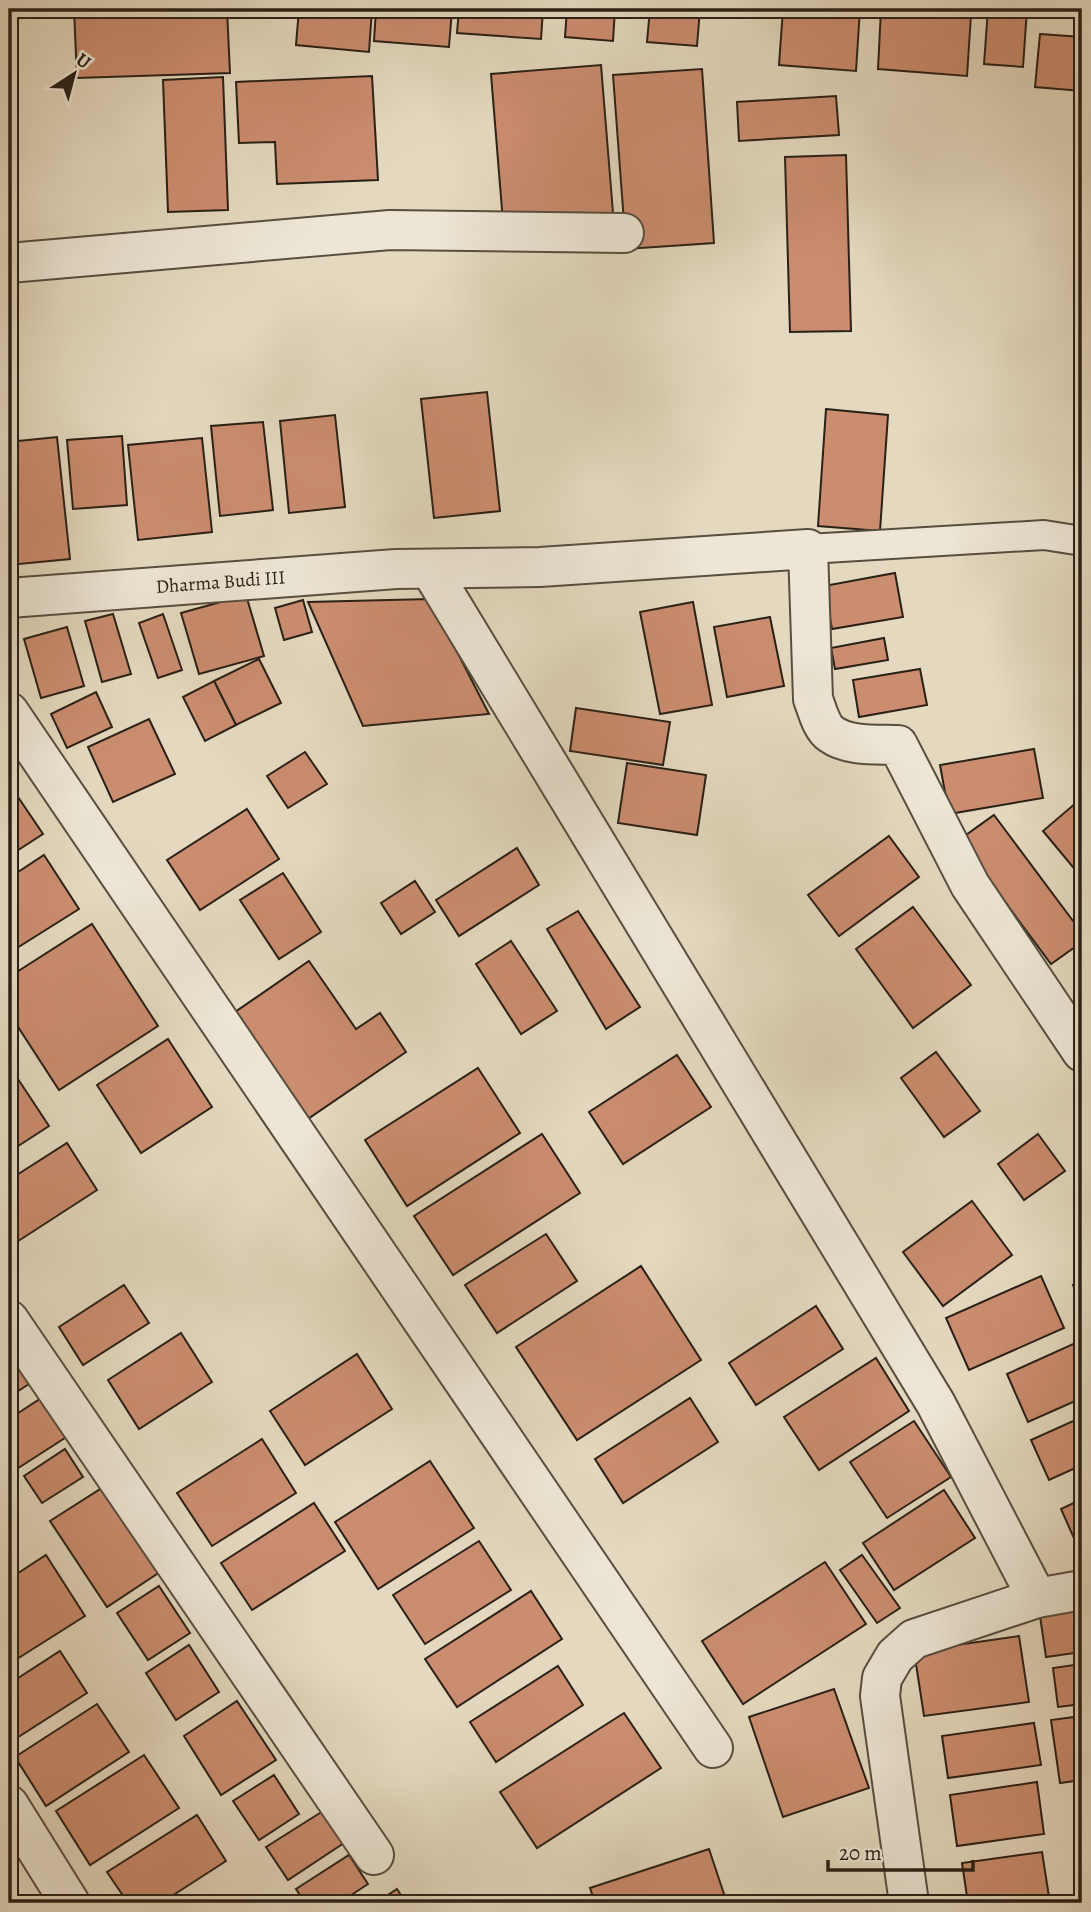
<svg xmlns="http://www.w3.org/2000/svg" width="1091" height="1912" viewBox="0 0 1091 1912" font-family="Alegreya,serif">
<rect width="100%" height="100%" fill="#e4d9bf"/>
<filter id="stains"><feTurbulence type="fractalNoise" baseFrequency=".00286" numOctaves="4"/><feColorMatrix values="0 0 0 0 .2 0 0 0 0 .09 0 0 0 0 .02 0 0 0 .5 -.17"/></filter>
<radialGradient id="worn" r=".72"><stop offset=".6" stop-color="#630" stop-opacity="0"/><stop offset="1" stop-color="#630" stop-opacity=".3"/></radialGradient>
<g fill="#cb8d70" stroke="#2a2016" stroke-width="2">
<polygon points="74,9 227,9 230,73 77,78"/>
<polygon points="299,9 372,9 369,52 296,45"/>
<polygon points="376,9 452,9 449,47 374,41"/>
<polygon points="459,9 543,9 541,39 457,33"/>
<polygon points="567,9 615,9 613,41 565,37"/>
<polygon points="650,9 700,9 697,46 647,42"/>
<polygon points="783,9 860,9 856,71 779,65"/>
<polygon points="881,9 971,15 967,76 878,69"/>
<polygon points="988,9 1027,9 1023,67 984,64"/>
<polygon points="1040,34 1082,37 1082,91 1035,87"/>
<polygon points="601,65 613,213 503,222 491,74"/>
<polygon points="702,69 714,243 626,249 613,75"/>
<polygon points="372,76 378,180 277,184 275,142 239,143 236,82"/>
<polygon points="223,77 228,210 168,212 163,80"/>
<polygon points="836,96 839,135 739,141 737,102"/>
<polygon points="846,155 851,331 790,332 785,157"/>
<polygon points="487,392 500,511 434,518 421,399"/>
<polygon points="826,409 888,415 880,531 818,526"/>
<polygon points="335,415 345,507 289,513 280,421"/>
<polygon points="263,422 273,510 220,516 211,426"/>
<polygon points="122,436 127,505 73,509 67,440"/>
<polygon points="57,437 70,559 9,565 9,442"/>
<polygon points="202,438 212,532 138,540 128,445"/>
<polygon points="895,573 903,617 832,629 824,586"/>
<polygon points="246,595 264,656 199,674 181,613"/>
<polygon points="430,599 489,714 363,726 308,602"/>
<polygon points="303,600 312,632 284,640 275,608"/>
<polygon points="693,602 712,705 660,714 640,612"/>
<polygon points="113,614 131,674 102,682 85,621"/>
<polygon points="163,614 182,670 158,678 139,623"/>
<polygon points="770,617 784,686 727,697 714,627"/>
<polygon points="67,627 84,686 41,698 24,639"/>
<polygon points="884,638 888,660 835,669 831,648"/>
<polygon points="259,659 281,703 236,725 214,681"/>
<polygon points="920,669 927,705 859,717 853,680"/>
<polygon points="214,681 236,725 205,741 183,697"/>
<polygon points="96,692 112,727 67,748 51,714"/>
<polygon points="576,708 670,722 663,765 570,751"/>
<polygon points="149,719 175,774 113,802 88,747"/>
<polygon points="1034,749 1043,798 949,814 940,765"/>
<polygon points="305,752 327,784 288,808 267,776"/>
<polygon points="627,763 706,775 697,835 618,823"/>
<polygon points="16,794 43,834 9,856 9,798"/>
<polygon points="1077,802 1082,807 1082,878 1043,831"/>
<polygon points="247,809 279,859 200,910 167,860"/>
<polygon points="994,815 1082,933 1082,942 1051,964 959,840"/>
<polygon points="889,836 919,877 839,936 808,895"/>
<polygon points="517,848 539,885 459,936 436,900"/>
<polygon points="44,855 79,909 9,953 9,878"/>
<polygon points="283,873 321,932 279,959 240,900"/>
<polygon points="415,881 435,912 401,934 381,903"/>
<polygon points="913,907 971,985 913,1028 856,949"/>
<polygon points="578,911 640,1007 606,1029 547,929"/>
<polygon points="92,924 158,1026 59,1090 9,1013 9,977"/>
<polygon points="511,941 557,1011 521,1034 476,964"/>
<polygon points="309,961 356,1029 380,1013 406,1052 296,1127 222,1021"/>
<polygon points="168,1039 212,1107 141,1153 97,1085"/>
<polygon points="936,1052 980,1111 944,1137 901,1078"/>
<polygon points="677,1055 711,1107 623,1164 589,1112"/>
<polygon points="478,1068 520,1133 407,1206 365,1140"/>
<polygon points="14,1073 49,1126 9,1152 9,1077"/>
<polygon points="542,1134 580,1193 453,1275 414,1216"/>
<polygon points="1038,1134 1065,1171 1024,1200 998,1164"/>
<polygon points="67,1143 97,1190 9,1247 9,1180"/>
<polygon points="972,1201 1012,1255 943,1306 903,1252"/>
<polygon points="546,1234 577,1281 497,1333 465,1285"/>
<polygon points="641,1266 701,1360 577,1440 516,1347"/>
<polygon points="1041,1276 1064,1328 969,1370 946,1318"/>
<polygon points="1082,1281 1082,1305 1073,1285"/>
<polygon points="124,1285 149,1323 83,1365 59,1327"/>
<polygon points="816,1306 843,1349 756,1405 729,1363"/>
<polygon points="181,1333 212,1382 139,1429 108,1380"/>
<polygon points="1082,1340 1082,1398 1028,1422 1007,1374"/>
<polygon points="9,1352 29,1384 9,1397"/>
<polygon points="357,1354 392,1409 305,1465 270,1411"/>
<polygon points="876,1358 909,1411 819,1470 784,1417"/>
<polygon points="43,1397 68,1436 9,1474 9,1419"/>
<polygon points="690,1398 718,1442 623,1503 595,1459"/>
<polygon points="1082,1417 1082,1465 1049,1480 1031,1440"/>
<polygon points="914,1421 951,1477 887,1518 850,1462"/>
<polygon points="262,1439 296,1493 212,1546 177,1493"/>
<polygon points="65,1449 83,1477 42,1503 24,1476"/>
<polygon points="430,1461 474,1528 378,1589 335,1522"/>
<polygon points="105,1486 160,1572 107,1607 50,1521"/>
<polygon points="944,1490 975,1538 894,1590 863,1543"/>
<polygon points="1082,1499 1082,1542 1077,1545 1061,1509"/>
<polygon points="314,1503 345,1551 252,1610 221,1563"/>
<polygon points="479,1541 511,1590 425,1644 393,1595"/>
<polygon points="46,1555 85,1616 9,1664 9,1579"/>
<polygon points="862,1555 900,1608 877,1623 840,1570"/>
<polygon points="825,1562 866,1624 743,1704 702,1641"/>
<polygon points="159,1586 190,1633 148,1660 117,1613"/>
<polygon points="531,1591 562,1639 457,1707 425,1659"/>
<polygon points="1082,1603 1082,1652 1046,1657 1039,1609"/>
<polygon points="1019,1636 1029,1702 924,1716 914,1651"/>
<polygon points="189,1645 219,1692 176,1720 146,1673"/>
<polygon points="60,1651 87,1693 9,1743 9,1684"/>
<polygon points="1082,1664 1082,1704 1058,1707 1053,1668"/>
<polygon points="558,1666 583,1705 496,1762 470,1722"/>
<polygon points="834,1689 869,1788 783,1817 749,1717"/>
<polygon points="237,1701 276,1760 221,1795 184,1736"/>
<polygon points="97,1704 129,1752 46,1806 15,1757"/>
<polygon points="624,1713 661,1768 537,1848 500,1792"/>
<polygon points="1082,1716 1082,1780 1060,1783 1051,1720"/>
<polygon points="1034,1723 1041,1765 948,1778 942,1736"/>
<polygon points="144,1755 179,1808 90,1865 56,1811"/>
<polygon points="274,1775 299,1814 259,1840 233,1801"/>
<polygon points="1037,1782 1044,1834 957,1846 950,1795"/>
<polygon points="1082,1802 1082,1843 1076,1803"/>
<polygon points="323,1811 344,1843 288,1880 266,1847"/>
<polygon points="197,1815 226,1861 161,1903 128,1903 107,1872"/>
<polygon points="709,1849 727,1903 595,1903 590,1888"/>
<polygon points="1042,1852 1050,1903 968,1903 962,1863"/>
<polygon points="349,1855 368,1884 339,1903 305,1903 296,1889"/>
<polygon points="397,1889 406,1903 376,1903"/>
</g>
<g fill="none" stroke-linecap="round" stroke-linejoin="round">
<g stroke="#584e40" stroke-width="32">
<polyline id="service" points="808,549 1044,535 1082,541"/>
</g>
<g stroke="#584e40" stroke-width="42">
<g id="minor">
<polyline points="9,263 390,230 624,233"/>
<polyline points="430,569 936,1404 1037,1598"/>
<path id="s1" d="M9 598 396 569 540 567 808 549 813 699C817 709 821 727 831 734 849 747 878 744 898 745L970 885 1082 1052"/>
<polyline points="9,712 713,1748"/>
<polyline points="9,1320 374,1855"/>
<polyline points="9,1805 70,1903"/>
<polyline points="909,1903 880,1696 882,1678 895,1656 914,1639 1037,1598 1082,1590"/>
</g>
</g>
<use href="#service" stroke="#ede6d5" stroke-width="28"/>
<use href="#minor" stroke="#ede6d5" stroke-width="38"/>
</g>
<g text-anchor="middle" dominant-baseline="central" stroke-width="6" stroke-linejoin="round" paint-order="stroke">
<g font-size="19" fill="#2a2016" stroke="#ede6d5">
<text stroke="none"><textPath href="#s1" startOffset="212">Dharma Budi III</textPath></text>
</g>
</g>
<rect width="1091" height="1912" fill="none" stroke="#e4d9bf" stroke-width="35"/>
<rect x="10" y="10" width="1070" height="1891" fill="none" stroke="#2a2016" stroke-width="3.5"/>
<rect x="18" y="18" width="1056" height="1877" fill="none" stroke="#2a2016" stroke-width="2"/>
<g transform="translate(74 74) rotate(36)" stroke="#ede6d5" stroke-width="5" paint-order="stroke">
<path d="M0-5L12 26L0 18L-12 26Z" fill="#2a2016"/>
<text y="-10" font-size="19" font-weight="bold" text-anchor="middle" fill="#2a2016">U</text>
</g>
<path d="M828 1860v10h145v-10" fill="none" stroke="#2a2016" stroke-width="3.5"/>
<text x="839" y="1860" font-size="21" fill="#2a2016" stroke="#ede6d5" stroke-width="5" paint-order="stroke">20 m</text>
<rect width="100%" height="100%" filter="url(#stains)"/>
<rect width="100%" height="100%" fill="url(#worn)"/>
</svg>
